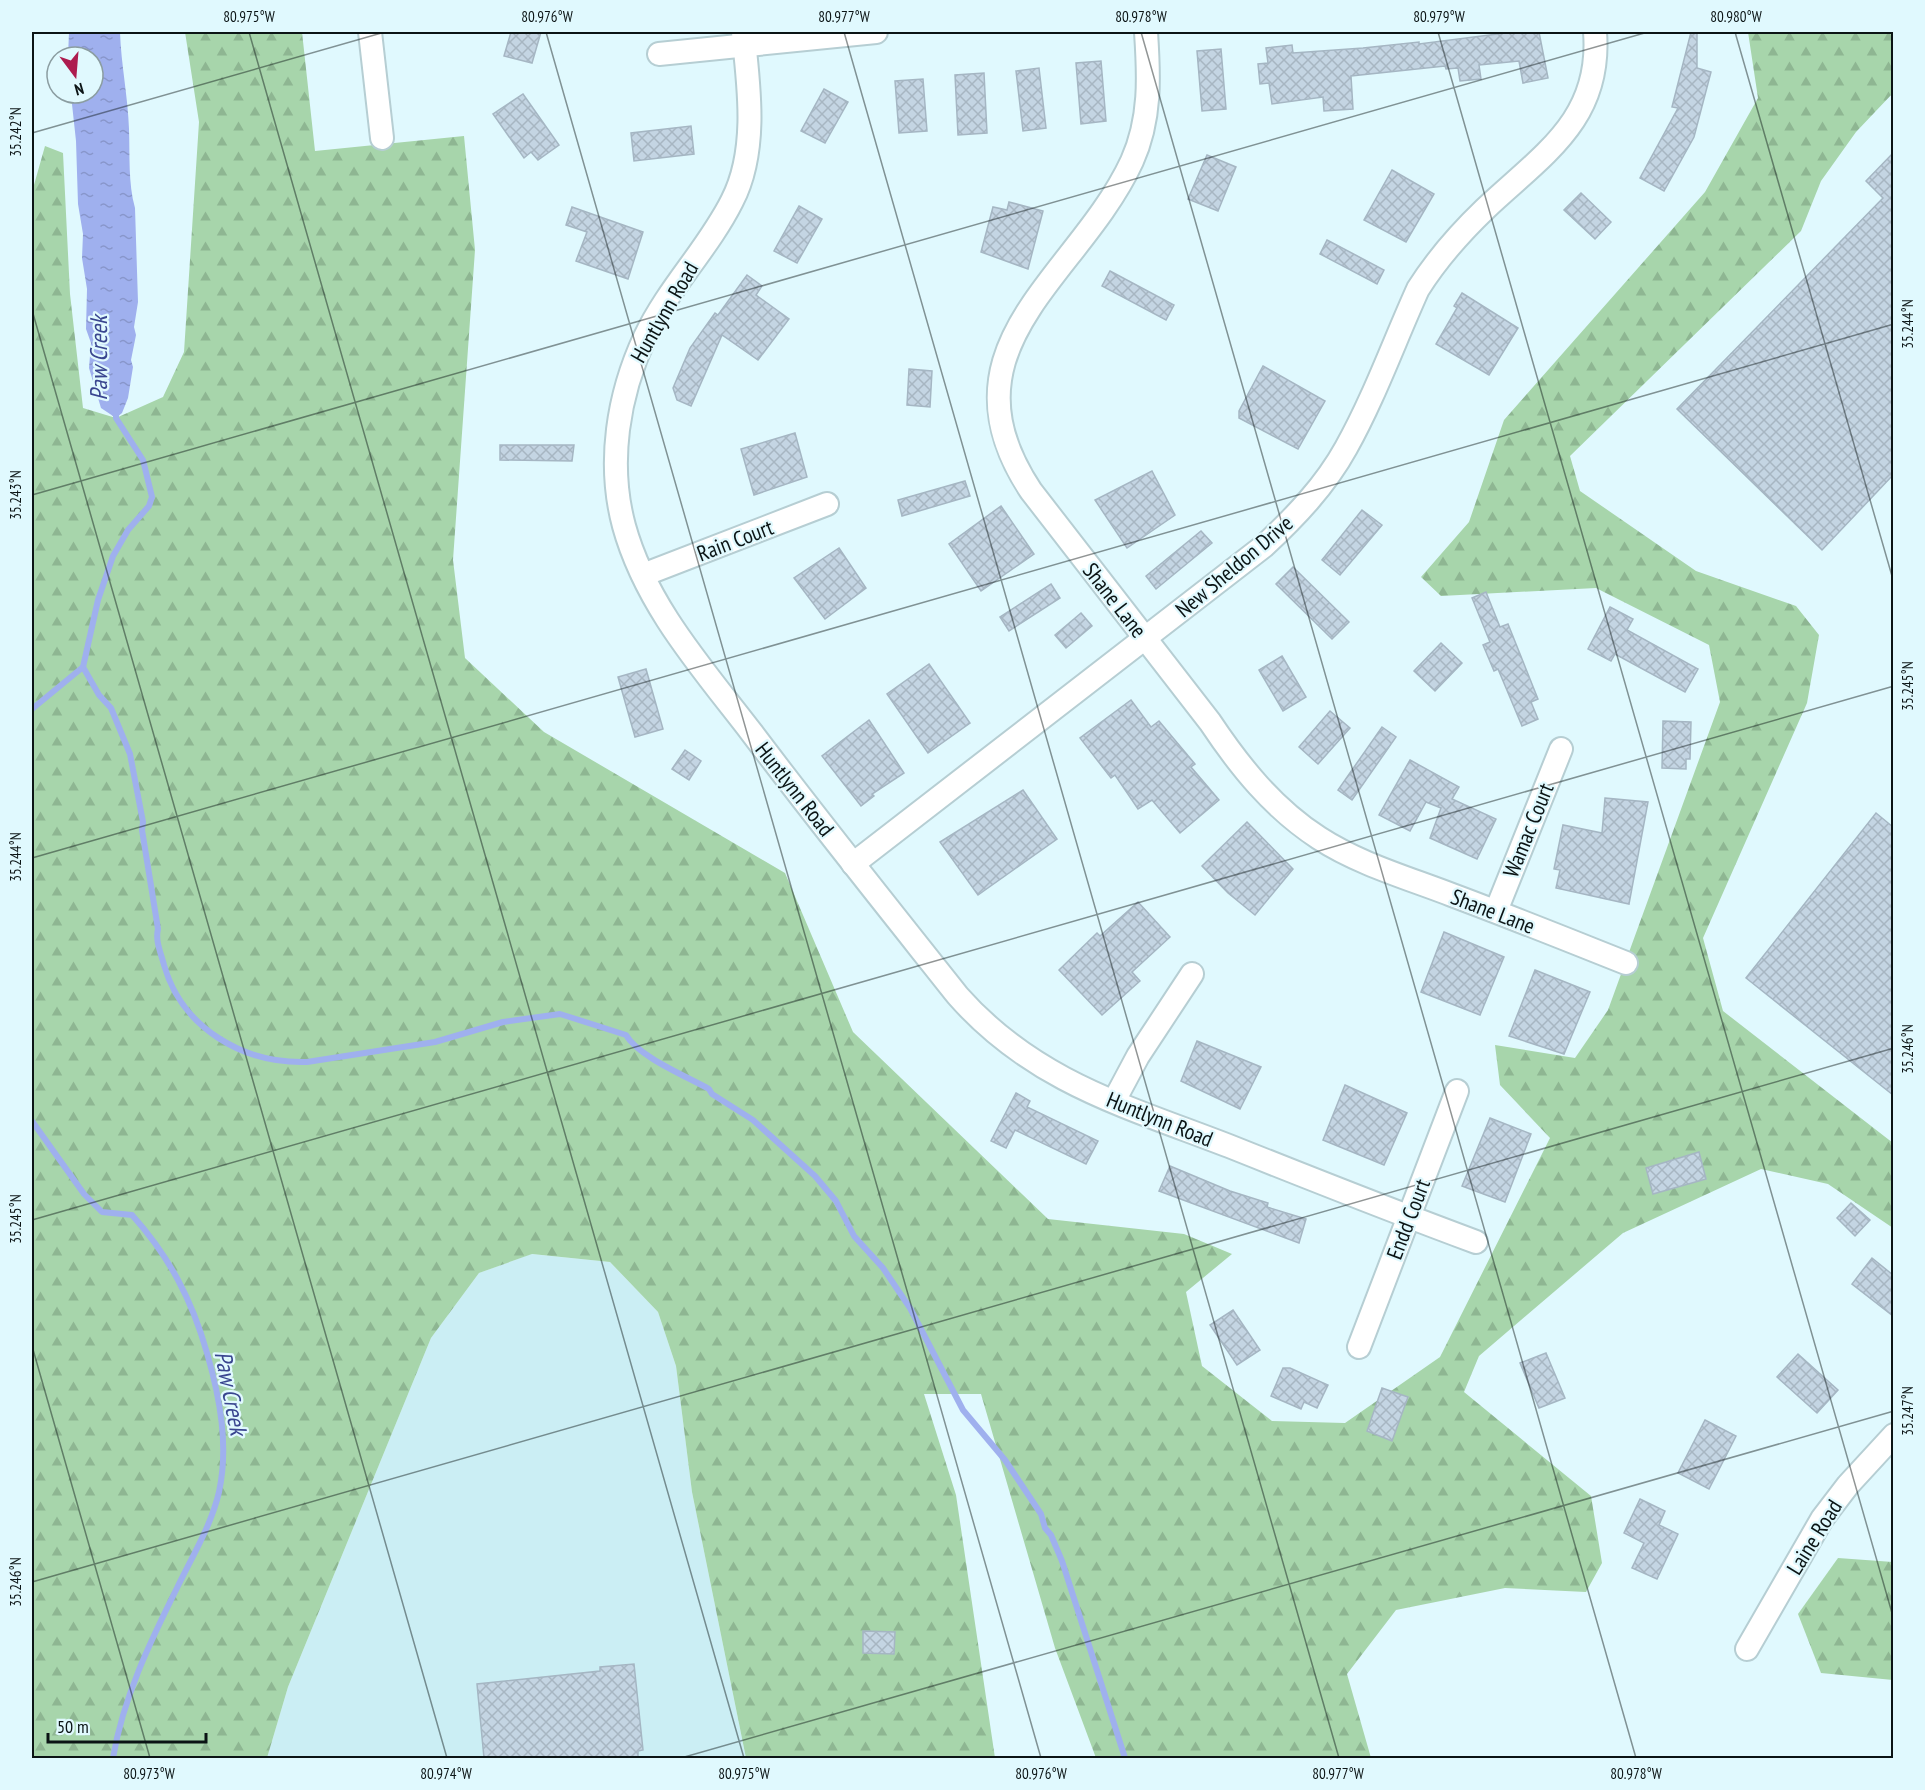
<svg xmlns="http://www.w3.org/2000/svg" width="1925" height="1790" viewBox="0 0 1925 1790" font-family="'PT Sans Narrow',sans-serif">
<defs>
<pattern id="forest-firs" width="22" height="20" patternUnits="userSpaceOnUse" patternTransform="scale(1.5)"><rect width="22" height="20" fill="#a7d5ab"/><path d="M5 1l3.5 6h-7zM16 11l3.5 6h-7z" fill="#8eb692"/></pattern>
<pattern id="water-ripples" width="26" height="14" patternUnits="userSpaceOnUse" patternTransform="scale(1.5)"><rect width="26" height="14" fill="#9fb0ee"/><path d="M2 4q2-2 4 0t4 0M15 11q2-2 4 0t4 0" fill="none" stroke="#8896cb"/></pattern>
<pattern id="building-cross-hatch" width="8" height="8" patternUnits="userSpaceOnUse" patternTransform="scale(1.5)"><rect width="8" height="8" fill="#c4d5e3"/><path d="M0 0l8 8M0 8l8-8" fill="none" stroke="#a7b6c2"/></pattern>
</defs>
<rect width="100%" height="100%" fill="#e0f9fe"/>
<polygon fill="#cbeef4" points="531,1254 610,1262 658,1312 676,1366 692,1492 746,1758 267,1758 288,1687 431,1338 479,1273"/>
<g fill="url(#forest-firs)">
<polygon points="185,32 302,32 315,151 464,136 475,250 453,560 465,658 544,732 785,873 853,1032 1048,1219 1184,1234 1232,1254 1186,1292 1202,1366 1272,1421 1345,1423 1440,1357 1550,1138 1500,1085 1495,1045 1575,1058 1608,1010 1720,702 1709,645 1596,588 1441,596 1421,577 1469,522 1504,420 1705,192 1758,98 1748,32 1893,32 1893,93 1856,132 1821,181 1801,231 1570,456 1580,491 1696,571 1796,606 1819,635 1807,703 1703,938 1723,1011 1893,1143 1893,1228 1828,1184 1761,1169 1623,1233 1479,1356 1464,1392 1591,1496 1602,1563 1586,1592 1505,1588 1396,1610 1347,1674 1371,1758 1096,1758 1055,1648 981,1394 924,1394 956,1495 995,1758 746,1758 692,1492 676,1366 658,1312 610,1262 532,1254 479,1273 431,1338 288,1687 267,1758 32,1758 32,192 45,146 63,153 70,294 83,408 116,418 163,397 184,352 199,122"/>
<polygon points="1838,1558 1893,1562 1893,1680 1821,1673 1798,1614"/>
</g>
<path fill="url(#water-ripples)" d="M69 32H120C121 64 128 97 129 129 130 155 128 183 135 208L138 302 134 327 136 335 131 360 133 367 128 398 122 413 116 418 101 408 89 368 91 343 86 329 87 289 82 258 83 234 78 204 76 141 71 95 93 93V57H68Z"/>
<g fill="none" stroke-linecap="round" stroke-linejoin="round">
<g stroke="#9fb0ee" stroke-width="6">
<path d="M83 667 99 695 111 708 130 754 143 822 142 830 158 929C155 941 161 953 164 965 182 1028 243 1064 307 1062L435 1042 503 1022 560 1014 626 1035C639 1057 686 1076 709 1089L712 1094 753 1120 815 1176 836 1201 854 1236 883 1268 910 1308 963 1410 1005 1460 1041 1514 1045 1528 1051 1535 1062 1561 1125 1758"/>
<polyline points="32,709 83,667 98,600 113,556 128,530 149,506 152,497 143,460 116,418 116,412"/>
<path d="M32 1121 84 1194 102 1212 132 1215C169 1256 192 1300 207 1353 220 1398 229 1446 219 1492 211 1526 192 1557 177 1588 150 1642 123 1698 113 1758"/>
</g>
</g>
<g fill="url(#building-cross-hatch)" stroke="#a5b6c3" stroke-width="1.5">
<polygon points="511,32 541,32 532,63 504,56"/>
<polygon points="1513,32 1539,32 1548,78 1523,83 1519,61 1479,65 1481,79 1460,81 1458,68 1446,69 1445,66 1351,76 1353,109 1324,111 1323,97 1272,104 1269,83 1260,84 1258,64 1268,63 1266,48 1292,45 1293,53 1363,48 1419,42 1419,44"/>
<polygon points="1691,32 1697,33 1697,68 1711,72 1694,137 1664,191 1640,178 1678,108 1672,107"/>
<polygon points="1221,49 1226,109 1202,111 1197,51"/>
<polygon points="1101,61 1106,121 1081,124 1076,63"/>
<polygon points="1039,68 1046,128 1023,131 1016,71"/>
<polygon points="984,73 987,133 958,135 955,75"/>
<polygon points="923,79 927,131 899,133 895,81"/>
<polygon points="824,89 848,102 825,143 801,131"/>
<polygon points="523,94 559,145 538,160 531,152 524,158 493,114"/>
<polygon points="691,126 694,154 634,161 631,133"/>
<polygon points="1893,153 1893,475 1822,550 1677,409 1883,198 1866,181"/>
<polygon points="1207,155 1236,167 1218,211 1188,199"/>
<polygon points="1392,170 1434,194 1406,242 1364,220"/>
<polygon points="1581,193 1611,222 1595,239 1564,210"/>
<polygon points="1009,202 1043,211 1028,269 981,252 993,207 1007,210"/>
<polygon points="799,206 822,219 797,263 774,251"/>
<polygon points="572,207 643,232 628,279 576,261 587,232 566,225"/>
<polygon points="1327,240 1384,270 1377,284 1320,254"/>
<polygon points="1110,271 1174,305 1166,320 1102,286"/>
<polygon points="747,275 762,286 756,295 789,319 758,360 722,335 691,406 677,400 673,388 690,348 715,313 718,315"/>
<polygon points="1462,293 1518,328 1489,375 1436,344 1457,308 1454,306"/>
<polygon points="1263,366 1325,401 1298,449 1239,418 1239,411"/>
<polygon points="909,369 932,371 930,407 907,405"/>
<polygon points="795,433 807,477 754,495 741,449"/>
<polygon points="500,445 574,445 572,461 500,460"/>
<polygon points="1152,471 1175,515 1127,548 1095,500"/>
<polygon points="965,481 970,496 902,516 898,500"/>
<polygon points="1001,506 1034,554 981,591 949,544"/>
<polygon points="1362,510 1382,525 1340,575 1322,560"/>
<polygon points="1201,531 1212,543 1156,589 1146,576"/>
<polygon points="839,548 866,588 825,619 794,578"/>
<polygon points="1293,567 1349,622 1332,639 1276,584"/>
<polygon points="1051,584 1060,598 1009,631 1000,617"/>
<polygon points="1486,592 1500,627 1508,624 1538,699 1531,702 1538,719 1522,726 1498,669 1494,671 1483,645 1490,642 1472,598"/>
<polygon points="1610,607 1633,619 1627,630 1698,669 1685,692 1615,654 1611,661 1588,649"/>
<polygon points="1081,613 1092,626 1066,648 1055,635"/>
<polygon points="1441,643 1462,663 1435,691 1414,671"/>
<polygon points="1282,656 1306,697 1283,711 1259,670"/>
<polygon points="929,664 970,723 928,753 887,694"/>
<polygon points="646,669 663,729 635,737 618,677"/>
<polygon points="1131,700 1151,727 1159,721 1195,764 1191,767 1219,800 1180,833 1152,800 1138,809 1115,775 1111,778 1080,738"/>
<polygon points="1330,711 1350,728 1318,764 1299,747"/>
<polygon points="869,720 904,773 872,794 874,796 861,806 822,756"/>
<polygon points="1663,721 1691,722 1690,759 1686,759 1686,769 1662,768"/>
<polygon points="1382,727 1396,737 1352,800 1338,790"/>
<polygon points="685,750 701,761 689,780 672,769"/>
<polygon points="1410,760 1459,787 1452,799 1496,819 1477,859 1430,838 1441,808 1426,802 1410,831 1379,815"/>
<polygon points="1023,790 1057,839 978,895 940,842"/>
<polygon points="1605,798 1648,802 1629,904 1556,888 1560,870 1554,869 1563,825 1602,833"/>
<polygon points="1876,813 1893,827 1893,1095 1746,978"/>
<polygon points="1247,822 1293,869 1255,915 1228,893 1202,866"/>
<polygon points="1138,902 1170,937 1132,972 1140,981 1102,1015 1059,970 1097,933 1100,936"/>
<polygon points="1444,932 1504,957 1480,1015 1421,992"/>
<polygon points="1535,970 1590,992 1564,1054 1509,1036"/>
<polygon points="1197,1041 1261,1067 1240,1109 1181,1081"/>
<polygon points="1345,1085 1407,1113 1384,1165 1323,1140"/>
<polygon points="1016,1093 1030,1101 1027,1107 1098,1141 1086,1164 1015,1130 1006,1148 991,1141"/>
<polygon points="1490,1118 1531,1134 1505,1202 1462,1186"/>
<polygon points="1699,1152 1706,1179 1653,1194 1646,1168"/>
<polygon points="1170,1166 1230,1191 1268,1203 1267,1207 1306,1219 1299,1243 1159,1191"/>
<polygon points="1851,1203 1870,1220 1855,1236 1837,1218"/>
<polygon points="1872,1258 1893,1275 1893,1316 1852,1284"/>
<polygon points="1233,1310 1260,1350 1237,1365 1210,1325"/>
<polygon points="1546,1353 1565,1398 1539,1408 1520,1363"/>
<polygon points="1798,1354 1838,1390 1817,1413 1777,1377"/>
<polygon points="1283,1368 1290,1368 1328,1385 1317,1408 1304,1402 1301,1409 1271,1396"/>
<polygon points="1382,1388 1408,1397 1392,1441 1367,1431"/>
<polygon points="1705,1420 1736,1436 1709,1489 1678,1473"/>
<polygon points="1640,1499 1665,1511 1659,1525 1678,1534 1657,1579 1632,1568 1644,1543 1624,1533"/>
<polygon points="863,1631 895,1632 894,1654 863,1653"/>
<polygon points="634,1664 643,1750 638,1751 638,1758 484,1758 477,1684 600,1671 600,1667"/>
</g>
<g fill="none" stroke-linecap="round" stroke-linejoin="round">
<g stroke="#b6ced3" stroke-width="26">
<g id="minor">
<polyline points="370,32 382,138"/>
<path d="M743 32C749 86 758 151 732 201 708 249 668 288 645 337 618 395 607 463 624 526 646 606 703 669 752 733 819 822 889 909 958 996 1035 1083 1129 1107 1234 1148 1314 1180 1395 1212 1476 1242"/>
<path d="M1146 32C1149 76 1151 119 1132 161 1078 278 935 346 1031 491L1210 722C1240 767 1273 808 1319 838 1359 864 1408 878 1452 895 1511 917 1568 940 1626 963"/>
<polyline points="659,54 876,32"/>
<polyline points="643,575 827,504"/>
<path d="M853 864 1264 546C1295 517 1325 486 1346 448 1374 398 1394 342 1418 289 1437 259 1460 233 1485 209 1542 155 1602 120 1595 32"/>
<polyline points="1496,911 1561,749"/>
<polyline points="1114,1101 1138,1056 1192,974"/>
<polyline points="1359,1347 1457,1091"/>
<polyline points="1747,1649 1822,1519 1848,1485 1894,1435"/>
</g>
</g>
<use href="#minor" stroke="#fff" stroke-width="22"/>
</g>
<path fill="none" stroke="#0b1415" stroke-width="1.5" stroke-opacity="0.45" d="M249 32 744 1758M546 32 1041 1758M844 32 1339 1758M1141 32 1636 1758M1438 32 1894 1620M1735 32 1894 583M32 133 385 32M32 310 447 1758M32 495 1648 32M32 858 1894 324M32 1220 1894 686M32 1346 150 1758M32 1582 1894 1048M681 1758 1894 1411"/>
<g text-anchor="middle" dominant-baseline="central" stroke-width="4.5" stroke-linejoin="round" paint-order="stroke">
<g font-size="22" fill="#0b1415" stroke="#e0f9fe">
<text transform="translate(664 312) rotate(-60)">Huntlynn Road</text>
<text transform="translate(735 540) rotate(-21)">Rain Court</text>
<text transform="translate(1234 566) rotate(-40)">New Sheldon Drive</text>
<text transform="translate(1115 600) rotate(52)">Shane Lane</text>
<text transform="translate(795 789) rotate(52)">Huntlynn Road</text>
<text transform="translate(1528 830) rotate(-68)">Wamac Court</text>
<text transform="translate(1493 911) rotate(21)">Shane Lane</text>
<text transform="translate(1160 1119) rotate(22)">Huntlynn Road</text>
<text transform="translate(1408 1219) rotate(-69)">Endd Court</text>
<text transform="translate(1814 1537) rotate(-58)">Laine Road</text>
</g>
<g font-size="24" font-style="italic" fill="#39458f" stroke="#e0f9fe">
<text transform="translate(98 358) rotate(-90)">Paw Creek</text>
<text transform="translate(231 1393) rotate(79)">Paw Creek</text>
</g>
</g>
<rect width="1925" height="1790" fill="none" stroke="#e0f9fe" stroke-width="66"/>
<g transform="translate(75 75) rotate(164)"><circle r="28" fill="#e0f9fe" stroke="#8b9da1" stroke-width="1.5"/>
<path d="M0-4.5L10 22L0 15L-10 22Z" fill="#ad1c4f"/>
<text y="-9" font-size="16" font-weight="bold" text-anchor="middle" fill="#0b1415">N</text>
</g>
<path d="M48 1733v9h158v-9" fill="none" stroke="#0b1415" stroke-width="3"/>
<text x="57" y="1733" font-size="18" fill="#0b1415" stroke="#e0f9fe" stroke-width="4.5" paint-order="stroke">50 m</text>
<rect x="33" y="33" width="1859" height="1724" fill="none" stroke="#0b1415" stroke-width="2"/>
<g font-size="15" text-anchor="middle" fill="#0b1415">
<text x="249" y="22">80.975°W</text>
<text x="547" y="22">80.976°W</text>
<text x="844" y="22">80.977°W</text>
<text x="1141" y="22">80.978°W</text>
<text x="1439" y="22">80.979°W</text>
<text x="1736" y="22">80.980°W</text>
<text transform="translate(16 132) rotate(-90)" y="5">35.242°N</text>
<text transform="translate(1908 324) rotate(-90)" y="5">35.244°N</text>
<text transform="translate(16 495) rotate(-90)" y="5">35.243°N</text>
<text transform="translate(1908 686) rotate(-90)" y="5">35.245°N</text>
<text transform="translate(16 857) rotate(-90)" y="5">35.244°N</text>
<text transform="translate(1908 1049) rotate(-90)" y="5">35.246°N</text>
<text transform="translate(16 1219) rotate(-90)" y="5">35.245°N</text>
<text transform="translate(1908 1411) rotate(-90)" y="5">35.247°N</text>
<text transform="translate(16 1582) rotate(-90)" y="5">35.246°N</text>
<text x="149" y="1779">80.973°W</text>
<text x="446" y="1779">80.974°W</text>
<text x="744" y="1779">80.975°W</text>
<text x="1041" y="1779">80.976°W</text>
<text x="1338" y="1779">80.977°W</text>
<text x="1636" y="1779">80.978°W</text>
</g>
</svg>
